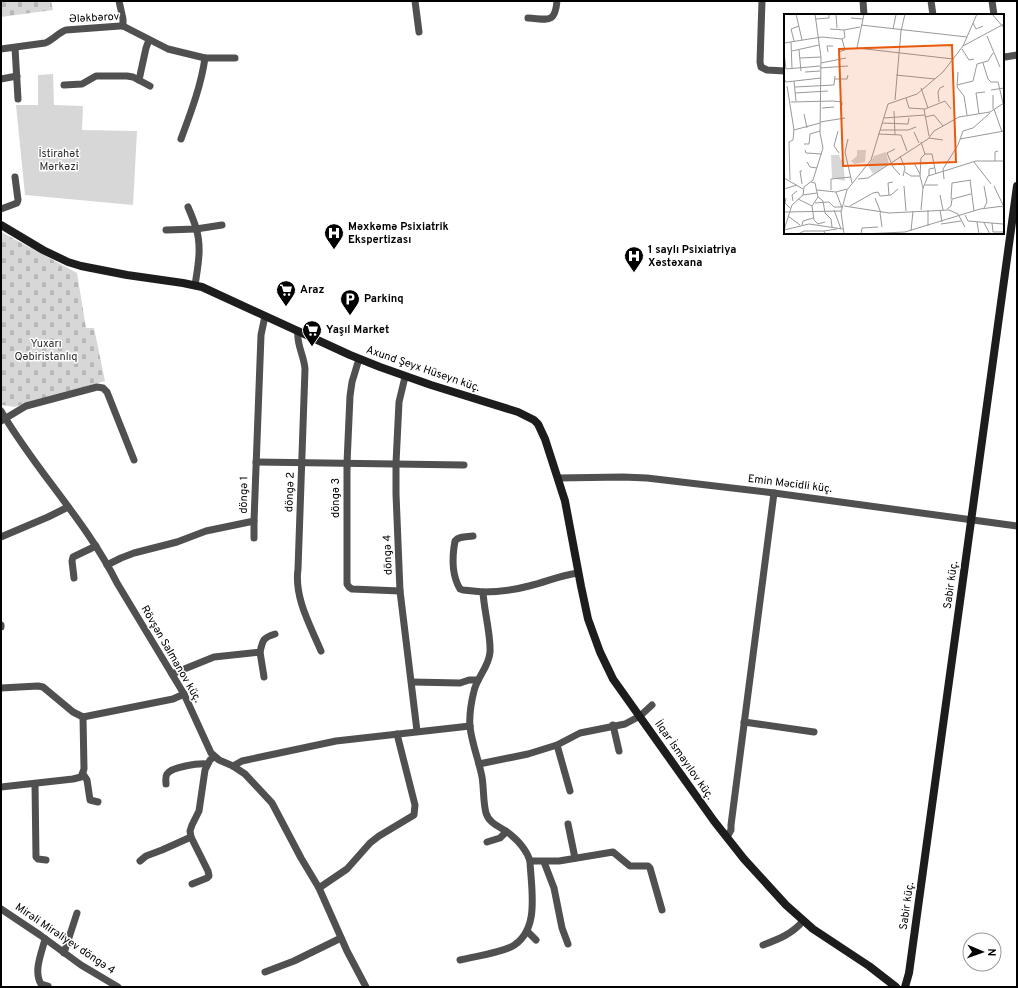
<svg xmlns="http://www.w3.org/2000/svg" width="1018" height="988" viewBox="0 0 1018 988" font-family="Overpass,sans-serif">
<defs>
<pattern id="cemetery-stones" width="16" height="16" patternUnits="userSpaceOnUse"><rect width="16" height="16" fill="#d7d7d7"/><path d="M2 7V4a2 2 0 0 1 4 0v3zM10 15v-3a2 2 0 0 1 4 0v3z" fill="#b7b7b7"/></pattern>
</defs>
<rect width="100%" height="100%" fill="#fff"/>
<g fill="url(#cemetery-stones)">
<polygon points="1,1 51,1 53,10 1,17"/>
<polygon points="1,232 77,273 86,328 94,328 105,381 14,407 2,405"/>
</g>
<polygon fill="#d7d7d7" points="53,74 54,105 83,106 82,130 137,131 133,205 25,195 16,105 38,105 38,75"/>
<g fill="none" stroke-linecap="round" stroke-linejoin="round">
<g stroke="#505050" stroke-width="7">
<polyline points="119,1 123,19 123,26"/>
<polyline points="415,1 419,32"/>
<polyline points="762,1 760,62 761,67 767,70 785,71"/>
<polyline points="863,1 864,15"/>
<polyline points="931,1 933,15"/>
<polyline points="992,1 994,15"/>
<path d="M528 18C548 19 555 24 557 1"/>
<polyline points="15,48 18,99"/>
<path d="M1 49 45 43C53 40 58 33 66 30L120 26H123L168 49 205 58H235"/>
<polyline points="1003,56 1005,57 1017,55"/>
<polyline points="1,79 17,76"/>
<polyline points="139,80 146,48 149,40"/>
<polyline points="64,85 82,84 96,76 127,76 133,77 150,86"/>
<path d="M181 139C191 112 201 86 205 58"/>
<path d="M188 207C191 214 194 221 196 228 202 247 198 266 195 285"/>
<polyline points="1,209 17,203 18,200 15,177"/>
<polyline points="166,230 196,229 222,225"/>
<path d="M298 331C296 344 304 355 305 369L298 569C294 597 310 625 321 651"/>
<polyline points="359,359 352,382 350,396 347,463 347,584 349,587 352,589 400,591"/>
<polyline points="405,377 399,402 396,463 396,494 400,591 417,731"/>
<path d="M1 411C36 471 86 521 117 583L184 694 211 753 219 760 233 766 245 774 272 803 301 858 319 888 347 951 366 987"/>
<polyline points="1,421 26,406 97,387 103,388 107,392 134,460"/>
<polyline points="256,462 464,465"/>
<polyline points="558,478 623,477 647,478 774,493 1017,526"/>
<path d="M473 536C467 537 459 536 455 541 452 557 451 574 460 589L463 590 483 592"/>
<polyline points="1,537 48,517 68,507"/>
<polyline points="254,538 254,521"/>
<polyline points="107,565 121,558 134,553 177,542 206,531 254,521 261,335 265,316"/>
<polyline points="74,578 72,561 73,557 96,546"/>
<polyline points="1,625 1,627"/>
<polyline points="260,652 264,677"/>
<path d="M172 674 214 657 260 652C263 639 263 638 275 634"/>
<polyline points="412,682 460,683 469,680 478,680"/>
<polyline points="1,688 38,686 43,687 73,712 83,717 173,699 184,694"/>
<polyline points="744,722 814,732"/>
<polyline points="613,725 619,751"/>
<polyline points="557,745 570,791"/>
<polyline points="479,764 528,754 557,745 580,733 625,724 640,716 652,705"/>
<polyline points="233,766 242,761 336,741 470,726"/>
<polyline points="83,774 87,780 90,800 98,802"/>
<polyline points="35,784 36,857 38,859 46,860"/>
<path d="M166 784C166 781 165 777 167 774 171 767 199 763 207 764"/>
<polyline points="1,787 73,779 81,777 84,769 83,717"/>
<polyline points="568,824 575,858"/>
<polyline points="727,837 731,830 731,825 774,493"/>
<polyline points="487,842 500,838 506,832"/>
<polyline points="140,861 146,856 162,850 191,837"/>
<polyline points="530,861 559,861 613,852 630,866 648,866 650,868 662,910"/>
<polyline points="544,862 554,888 562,928 568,944"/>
<polyline points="192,884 207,878 209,876 208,871 191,837 190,831 192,825 199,811 205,770 210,760 214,757"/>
<polyline points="319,888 347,869 370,843 379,836 414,815 415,805 397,734"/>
<polyline points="1,909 40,935 81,965 118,987"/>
<polyline points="527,931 536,940"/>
<path d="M45 939C42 952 33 971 41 984L48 986"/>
<path d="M763 945C779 939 792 934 803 921"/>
<polyline points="64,953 77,913"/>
<path d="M460 960C476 956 495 954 511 947 541 931 531 889 530 861 526 848 517 839 506 831 498 826 489 823 486 813 483 802 484 789 482 777 479 761 472 744 470 727 469 715 471 703 474 691 477 677 489 667 490 652 491 635 484 611 483 592 499 592 514 590 529 586 546 582 561 575 578 573"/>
<polyline points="265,972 294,961 341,938"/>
</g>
<g stroke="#1d1d1d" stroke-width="8">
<polyline points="1,225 43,250 68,262 81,266 127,275 183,283 202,287 350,355 380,367 431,385 518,412 534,420 538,424 545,439 565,501 581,586 588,619 600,652 613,679 714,821 744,859 786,905 813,929 869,966 896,987"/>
<polyline points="905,987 909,973 1017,186"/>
</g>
</g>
<defs>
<g id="hospital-pin" transform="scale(1)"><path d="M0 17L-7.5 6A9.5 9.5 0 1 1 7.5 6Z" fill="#000" stroke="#fff"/><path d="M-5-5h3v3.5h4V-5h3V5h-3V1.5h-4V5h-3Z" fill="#fff"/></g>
<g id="supermarket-pin" transform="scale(1)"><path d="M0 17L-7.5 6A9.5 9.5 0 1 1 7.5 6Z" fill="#000" stroke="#fff"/><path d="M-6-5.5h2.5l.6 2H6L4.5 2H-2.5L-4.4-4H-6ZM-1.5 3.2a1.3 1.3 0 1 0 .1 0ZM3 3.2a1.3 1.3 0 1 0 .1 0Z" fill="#fff"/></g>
<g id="parking-pin" transform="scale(1)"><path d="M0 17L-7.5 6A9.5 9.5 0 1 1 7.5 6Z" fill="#000" stroke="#fff"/><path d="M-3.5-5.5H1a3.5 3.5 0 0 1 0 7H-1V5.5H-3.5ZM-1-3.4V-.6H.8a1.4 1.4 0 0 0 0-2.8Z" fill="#fff"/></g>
</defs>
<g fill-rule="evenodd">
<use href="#hospital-pin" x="334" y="233"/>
<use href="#hospital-pin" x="634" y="256"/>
<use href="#supermarket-pin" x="286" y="290"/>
<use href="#parking-pin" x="350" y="299"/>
<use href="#supermarket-pin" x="312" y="330"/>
</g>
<g text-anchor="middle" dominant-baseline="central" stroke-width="3" stroke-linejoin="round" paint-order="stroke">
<g font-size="11" fill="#000" stroke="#fff">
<text transform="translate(94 18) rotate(-3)">Ələkbərov</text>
<text transform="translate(423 369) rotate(19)">Axund Şeyx Hüseyn küç.</text>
<text transform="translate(790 484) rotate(7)">Emin Məcidli küç.</text>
<text transform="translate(290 492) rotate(-88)">döngə 2</text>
<text transform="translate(244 495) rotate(-89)">döngə 1</text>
<text transform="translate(336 498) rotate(-90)">döngə 3</text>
<text transform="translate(388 555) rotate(-92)">döngə 4</text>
<text transform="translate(951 585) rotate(-82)">Sabir küç.</text>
<text transform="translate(171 654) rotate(60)">Rövşən Salmanov küç.</text>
<text transform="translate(684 760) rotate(55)">İlqar İsmayılov küç.</text>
<text transform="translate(907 906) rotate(-82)">Sabir küç.</text>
<text transform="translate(65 939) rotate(34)">Mirəli Mirəliyev döngə 4</text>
</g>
<g font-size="11" fill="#2e2e2e" stroke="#fff">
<text x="59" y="154">İstirahət<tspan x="59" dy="13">Mərkəzi</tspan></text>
<text x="46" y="344">Yuxarı<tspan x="46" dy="13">Qəbiristanlıq</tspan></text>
</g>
<g font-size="11" font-weight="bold" fill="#000" stroke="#fff" text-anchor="start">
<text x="348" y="227">Məxkəmə Psixiatrik<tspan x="348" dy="13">Ekspertizası</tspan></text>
<text x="648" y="250">1 saylı Psixiatriya<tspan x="648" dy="13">Xəstəxana</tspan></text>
<text x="300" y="290">Araz</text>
<text x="364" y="299">Parkinq</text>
<text x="326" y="330">Yaşıl Market</text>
</g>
</g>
<g transform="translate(784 14)">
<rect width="220" height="220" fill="#fff"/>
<path d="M102 138 105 150 89 160 84 152 90 142ZM47 141H55L57 146H59L61 167 48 164Z" fill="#d7d7d7"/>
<path d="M73 136H82L81 148 71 150 67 147 73 142Z" fill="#d7d7d7"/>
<path fill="none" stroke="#999" stroke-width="1" d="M12 0 18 26M52 0 53 14M80 0 73 34 169 45M208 0 220 14M67 4 79 5M31 5 45 4V0M189 9 192 15 199 12M77 11 183 23M46 15 60 16M109 15 112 1M203 22 216 53M10 27 7 15 15 12M7 28 8 55M0 29 38 23 58 25 61 23 60 16 76 13M179 32 220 10M178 35 185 46 190 45M15 36 17 57M8 37 35 31M0 38 2 55 36 52M44 38 43 32H49M54 38 61 36 58 25M16 44 37 43M37 49 62 44M199 49 204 65 207 68H214L219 89M36 54 64 52M21 58 36 57M174 58 173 73 180 82 183 101M112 61 151 65M0 65 2 68 37 64M51 65H63L64 61M10 67 12 87M173 71 189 67 193 50 204 47 209 39M3 72 10 116 9 126 5 128 6 166M11 73 50 71 51 62M137 74 144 94M207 76 220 74M11 79 44 77M122 84 125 94 141 95 161 87 167 95M111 86 117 17 121 0M7 88 49 87 58 88V91M155 88 154 78 156 74 160 72M38 94 50 93M140 95 145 122M209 95V81M210 95 218 118M110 97 111 121M20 100 23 114M195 100 192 79 201 78M141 103 150 101 159 112M100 104 141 101M36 108 61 104M98 109 124 110 125 104M10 116 36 109M96 116H124L132 113M54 117 50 132 55 139M130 118 135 129M94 120 117 121 123 137M145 124 159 126M64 125 61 138 68 169M176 125 220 117M137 128 141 140 137 144 136 162 139 174M20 130H25L26 120 36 117M111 135 103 139 109 153 116 161M21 136 22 139 38 140M141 140H148L152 160M116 142 121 154 119 162M211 147V138L214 137M23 148 26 153 33 154M190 148 207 170M130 149 136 160M18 157H16L18 170M220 157V174M121 158 127 162H136M145 162V155L150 154M0 164 19 175M74 165 84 164 144 125 150 117 175 103 206 98 220 89M160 165 159 155 174 131 179 117 189 114 206 99M186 166 190 197M27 168 31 169 34 183 28 192 30 206 34 210 41 208M141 171H154M120 172 122 197M210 172 219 191M0 175 13 171M33 176 52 178 63 175M47 176V165L67 163M52 178 58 194M19 181 33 179M105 181 104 169 109 168M156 181 159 196M34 183 39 187 41 199 47 205 48 213M2 184 1 189 6 194M91 184 97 199M14 185 28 192M167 185 168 169 187 166M9 187 8 181 13 177M31 189 45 188 50 193H57M60 192 105 199 165 196 174 200 181 213M66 192 89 179 94 178 96 182 107 181 114 175M200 194 203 188 200 172M163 195 167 192 168 185 187 180M50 196 57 215M137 196 139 174 144 162 192 147H220M144 196V212M156 196 158 208M0 198 57 197M96 199 98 213M181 201 184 207 219 210M4 202 16 211M193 208 195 220 198 219M200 209 206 220M208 209 209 218H220M157 210 177 207M18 211 19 207 29 204M0 216 8 191 19 181 20 173 29 166 39 134 36 119 37 43 31 0M0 216 25 210 59 215M40 217 53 215M127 217 129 197M14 220 20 217H40L41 220M60 220 57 198 63 176 87 146 104 90 133 80 159 58 179 32 193 0M77 220 78 214 94 213M78 220 121 218 196 195 220 192"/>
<path fill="#e8590c" fill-opacity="0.15" stroke="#e8590c" stroke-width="2" d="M168 31 172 148 59 152 55 35Z"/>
<rect width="220" height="220" fill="none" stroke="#000" stroke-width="2"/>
</g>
<rect width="1018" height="988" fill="none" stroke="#000000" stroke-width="4"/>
<g transform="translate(982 952) rotate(92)"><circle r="19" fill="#ffffff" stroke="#999999"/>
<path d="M0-3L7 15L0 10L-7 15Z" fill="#000000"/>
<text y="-6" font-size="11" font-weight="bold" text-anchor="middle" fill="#000000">N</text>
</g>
</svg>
